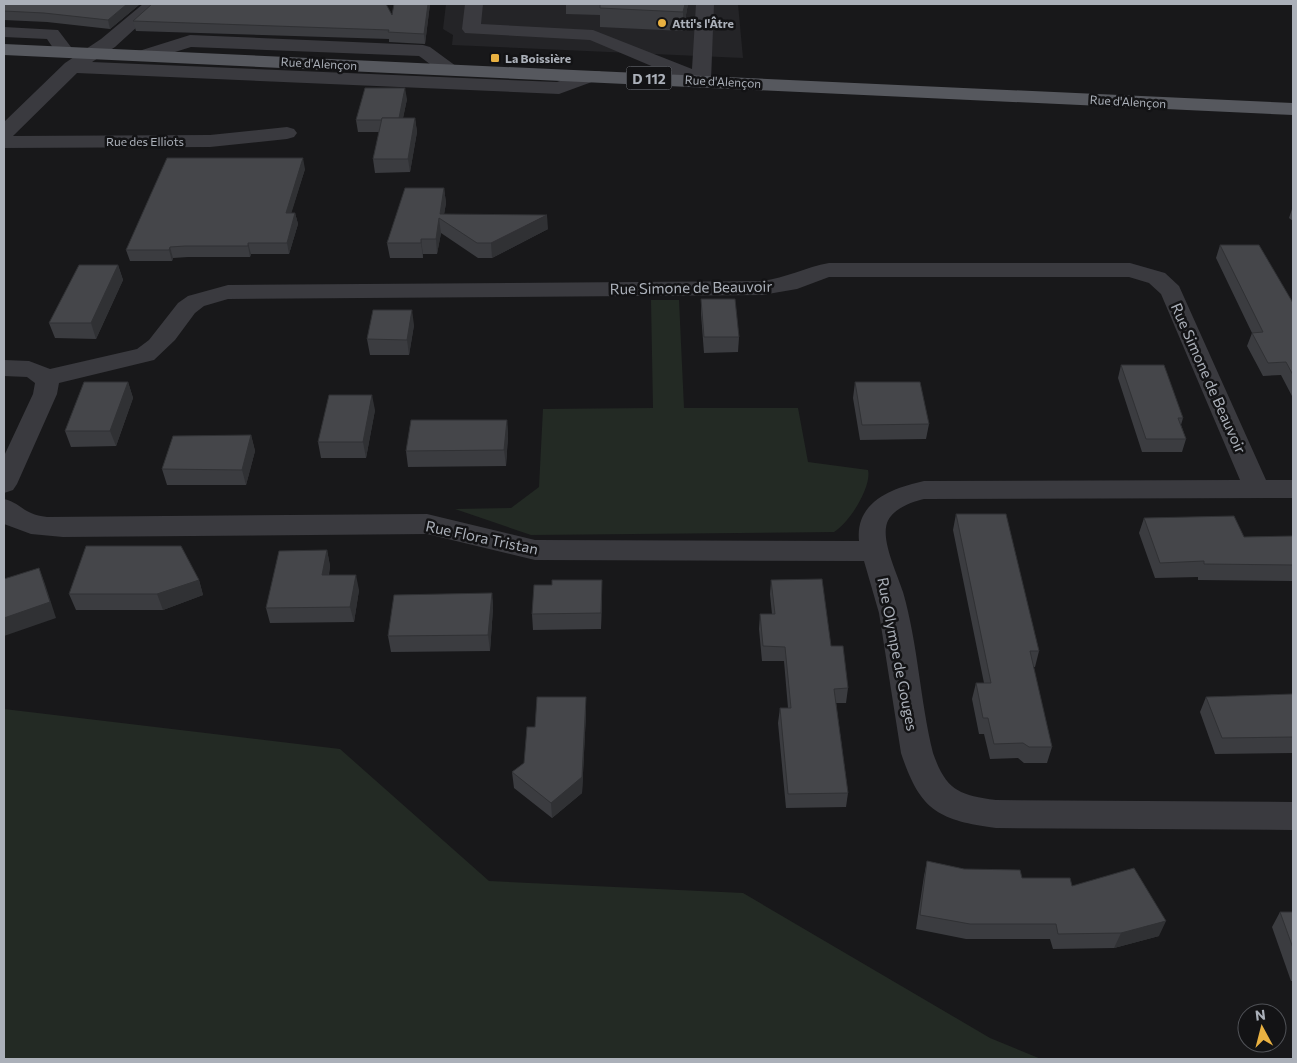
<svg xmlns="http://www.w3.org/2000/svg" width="1297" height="1063" viewBox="0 0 1297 1063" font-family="Commissioner,sans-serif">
<rect width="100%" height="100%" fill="#18181a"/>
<polygon fill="#242427" points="446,4 738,4 743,58 452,45 453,35 443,29"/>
<g fill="#232a24">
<path d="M651 300H679L684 408H798L808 462 868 470C872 487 849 523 834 532L531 535 455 509 511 508 539 487 543 409 653 408Z"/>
<polygon points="4,709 340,749 489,881 743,893 990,1038 1041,1059 4,1059"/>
</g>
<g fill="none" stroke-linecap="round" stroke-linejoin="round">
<g fill="#3a3a3f" fill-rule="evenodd">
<polygon points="143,4 162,4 115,47 92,62 557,82 586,71 600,71 603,75 600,79 559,94 77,73 13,136 210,135 287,127 294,129 297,133 294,137 287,139 210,147 4,148 4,122 65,63 101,39"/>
<polygon points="465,4 483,4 481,24 593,30 692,69 696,4 714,4 711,80 708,84 694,84 590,40 465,33 462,29"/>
<path d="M4 27 58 30 74 51 72 55C58 58 54 49 47 39L4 37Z"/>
<path d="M190 35 423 45 430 47 460 69 458 73C443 77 431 64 419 56L191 47 146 61 139 59 137 55 139 51Z"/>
<path d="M829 263H1130L1165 273 1179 286 1266 480H1293V498L924 499C911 502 892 509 887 523 881 541 897 573 903 592 918 644 920 700 933 753 946 790 958 795 996 800L1293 802V830L996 828C937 820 920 810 901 753L879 613 864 561 535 560 427 534 63 537 31 534 4 524V499C23 504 22 514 47 517L427 514 535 540 859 541C855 501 893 488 924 481L1240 480 1161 294 1149 283 1129 277H829L797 289 762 295 228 299 204 306 195 313 175 340 154 360 59 383 57 394 17 484 13 490 4 493V456L33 394 35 383 27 377 4 376V360L29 361 50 369 137 349 149 340 178 303 188 296 228 285 762 281C786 278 806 267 829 263Z"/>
</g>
<polygon fill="#56585e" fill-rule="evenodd" points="4,44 1293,103 1293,115 4,55"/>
</g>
<g fill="#3b3c40">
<polygon points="4,4 140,4 110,29 47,22 4,20"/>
<polygon points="430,4 425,44 389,42 389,39 136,31 133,21 392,15"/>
<polygon points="566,4 688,4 683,31 600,27 600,15 566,14"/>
<polygon points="407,99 403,118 415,118 417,132 410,172 375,173 373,159 379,132 358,132 356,120"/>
<polygon points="305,169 291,213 295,213 298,224 289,254 251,254 250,257 188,257 173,258 172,261 130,261 126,250"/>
<polygon points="444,188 446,203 444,214 548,229 492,258 478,258 441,233 437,254 423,254 423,258 390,258 387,243"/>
<polygon points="1293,206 1293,221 1289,218"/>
<polygon points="1220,245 1293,303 1293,398 1281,375 1263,376 1247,346 1252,333 1216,258"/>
<polygon points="118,265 123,280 96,339 55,338 49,323"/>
<polygon points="701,299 739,337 738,352 704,353 701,314"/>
<polygon points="414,325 409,355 370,355 367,339"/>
<polygon points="1121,365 1183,418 1181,425 1186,439 1182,452 1142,452 1118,378"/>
<polygon points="128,382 133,398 116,446 71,447 65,431"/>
<polygon points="855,382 929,424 926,439 860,440 853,398"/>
<polygon points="375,410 366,458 321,458 318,442"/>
<polygon points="507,420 508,436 506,466 408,467 406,451"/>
<polygon points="251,435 255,451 246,485 167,485 162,469"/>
<polygon points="956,514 1039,651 1035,667 1033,667 1052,747 1047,763 1024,763 1018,758 990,759 984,734 979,734 972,699 976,683 984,683 953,530"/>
<polygon points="1144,518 1244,537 1293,536 1293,585 1292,581 1198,580 1198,577 1155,578 1139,533"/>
<polygon points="327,550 330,566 329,575 359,590 354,622 270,623 266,608"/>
<polygon points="199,580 203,595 163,610 76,610 69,594"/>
<polygon points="602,580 602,596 601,629 533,630 532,614 552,585"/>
<polygon points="771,580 831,646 848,688 846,703 836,703 848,793 846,807 786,808 778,723 780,708 788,708 784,661 762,661 759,629 760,614 772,614 770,594"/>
<polygon points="492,593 493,608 490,651 391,652 388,636"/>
<polygon points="1293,694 1293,753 1215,754 1200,712 1206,697"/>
<polygon points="586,697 586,713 582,793 552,818 514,788 512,772 524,763 535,727"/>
<polygon points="927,861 964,869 1072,886 1159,936 1114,948 1053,949 1050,939 966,939 916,929 924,876"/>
<polygon points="1280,912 1293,912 1293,981 1291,981 1272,927"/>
</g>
<g fill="#303134">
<polygon points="127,4 140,4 110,29 108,20"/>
<polygon points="428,4 430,4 425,44 424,34"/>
<polygon points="685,4 688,4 683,31 683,12"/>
<polygon points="405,88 407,99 400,132 398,120"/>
<polygon points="415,118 417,132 410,172 408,159"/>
<polygon points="303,158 305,169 288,224 286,213"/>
<polygon points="444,188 446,203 443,221 440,214"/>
<polygon points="295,213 298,224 289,254 287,243"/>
<polygon points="547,215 548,229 492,258 491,243"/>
<polygon points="439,218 441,233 437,254 436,239"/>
<polygon points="421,239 423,254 423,258 421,243"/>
<polygon points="248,243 251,254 250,257 248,246"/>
<polygon points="170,247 173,258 172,261 169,250"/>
<polygon points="118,265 123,280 96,339 91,323"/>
<polygon points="412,310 414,325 409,355 407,340"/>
<polygon points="128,382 133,398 116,446 110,431"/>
<polygon points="372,395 375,410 366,458 363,442"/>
<polygon points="507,420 508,436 506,466 504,450"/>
<polygon points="251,435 255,451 246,485 242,470"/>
<polygon points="327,550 330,566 326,591 322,575"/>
<polygon points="39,568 45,584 56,618 4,636 4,618"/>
<polygon points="356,575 359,590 354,622 350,607"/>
<polygon points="199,580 203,595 163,610 157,594"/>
<polygon points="602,580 602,596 601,629 601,613"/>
<polygon points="492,593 493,608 490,651 488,635"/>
<polygon points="586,697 586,713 582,793 552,818 551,803"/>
<polygon points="1166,921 1159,936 1114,948 1121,933"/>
</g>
<g fill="#45464a" stroke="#303134">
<polygon points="4,4 127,4 108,20 44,13 4,11"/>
<polygon points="152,4 386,4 392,15 394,4 428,4 424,34 388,32 389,30 133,21"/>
<polygon points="600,4 685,4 683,12 600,8"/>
<polygon points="365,88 405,88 399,118 382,118 382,120 356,120"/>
<polygon points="382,118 415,118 408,159 373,159"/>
<polygon points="167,158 303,158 286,213 295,213 287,243 248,243 248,246 185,246 170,247 169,250 126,250"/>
<polygon points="405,188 444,188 440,214 547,215 491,243 477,243 439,218 436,239 421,239 421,243 387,243"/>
<polygon points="1220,245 1259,245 1293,303 1293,375 1286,362 1268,363 1252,333 1263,332"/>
<polygon points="79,265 118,265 91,323 49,323"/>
<polygon points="701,299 735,299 739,337 704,337"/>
<polygon points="373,310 412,310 407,340 367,339"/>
<polygon points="1121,365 1164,365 1183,418 1178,418 1186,439 1146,439"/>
<polygon points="84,382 128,382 110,431 65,431"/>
<polygon points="855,382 920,382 929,424 862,425"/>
<polygon points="329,395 372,395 363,442 318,442"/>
<polygon points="411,420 507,420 504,450 406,451"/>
<polygon points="251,435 242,470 162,469 173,436"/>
<polygon points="956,514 1006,514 1039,651 1030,651 1052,747 1029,747 1023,743 994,744 988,718 983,718 976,683 991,683"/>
<polygon points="1234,516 1244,537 1293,536 1293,565 1204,564 1204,561 1160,563 1144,518"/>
<polygon points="86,546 181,546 199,580 157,594 69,594"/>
<polygon points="327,550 322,575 356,575 350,607 266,608 279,551"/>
<polygon points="39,568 50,602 4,618 4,579"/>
<polygon points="822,579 831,646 843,646 848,688 834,689 848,793 788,794 780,708 791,708 785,647 763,646 760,614 775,614 771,580"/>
<polygon points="552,580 602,580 601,613 532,614 534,585 552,585"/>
<polygon points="492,593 488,635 388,636 394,595"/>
<polygon points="1293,694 1293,737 1222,738 1206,697"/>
<polygon points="537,697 586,697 582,777 551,803 512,772 524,763 527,727 535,727"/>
<polygon points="927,861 964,869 1020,870 1022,878 1070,878 1072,886 1134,868 1166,921 1121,933 1058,934 1056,924 970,924 920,915"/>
<polygon points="1280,912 1293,912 1293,948"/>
</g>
<g fill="#e9b141" stroke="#131315" stroke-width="2">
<circle cx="662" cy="23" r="5"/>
<rect x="490" y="53" width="10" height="10" rx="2.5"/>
</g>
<g text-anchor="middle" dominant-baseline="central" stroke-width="5" stroke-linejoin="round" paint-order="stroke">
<g font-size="12" font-weight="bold" fill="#abb0b9" stroke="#131315" text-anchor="start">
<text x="672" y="23">Atti's l'Âtre</text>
<text x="505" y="58">La Boissière</text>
</g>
<g font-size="12" fill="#abb0b9" stroke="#131315">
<text transform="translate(319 63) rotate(3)">Rue d'Alençon</text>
<text transform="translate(723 81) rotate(3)">Rue d'Alençon</text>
<text transform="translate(1128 101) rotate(3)">Rue d'Alençon</text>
<text x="145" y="141">Rue des Elliots</text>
</g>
<rect fill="#131315" stroke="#7d8188" stroke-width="1" x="626.5" y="66.5" width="45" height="23" rx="4"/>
<g font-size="14" font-weight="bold" fill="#abb0b9">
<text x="649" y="78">D 112</text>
</g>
<g font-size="15" fill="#abb0b9" stroke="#131315">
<text transform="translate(691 287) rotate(-1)">Rue Simone de Beauvoir</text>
<text transform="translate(1209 378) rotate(66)">Rue Simone de Beauvoir</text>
<text transform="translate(482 537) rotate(12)">Rue Flora Tristan</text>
<text transform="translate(898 654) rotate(79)">Rue Olympe de Gouges</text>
</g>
</g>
<rect width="1297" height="1063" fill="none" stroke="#abb0b9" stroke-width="10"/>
<g transform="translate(1262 1028) rotate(353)"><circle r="24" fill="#131315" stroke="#505257"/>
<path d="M0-4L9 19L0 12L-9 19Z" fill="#e9b141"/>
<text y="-8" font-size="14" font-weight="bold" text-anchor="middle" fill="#abb0b9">N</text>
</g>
</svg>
